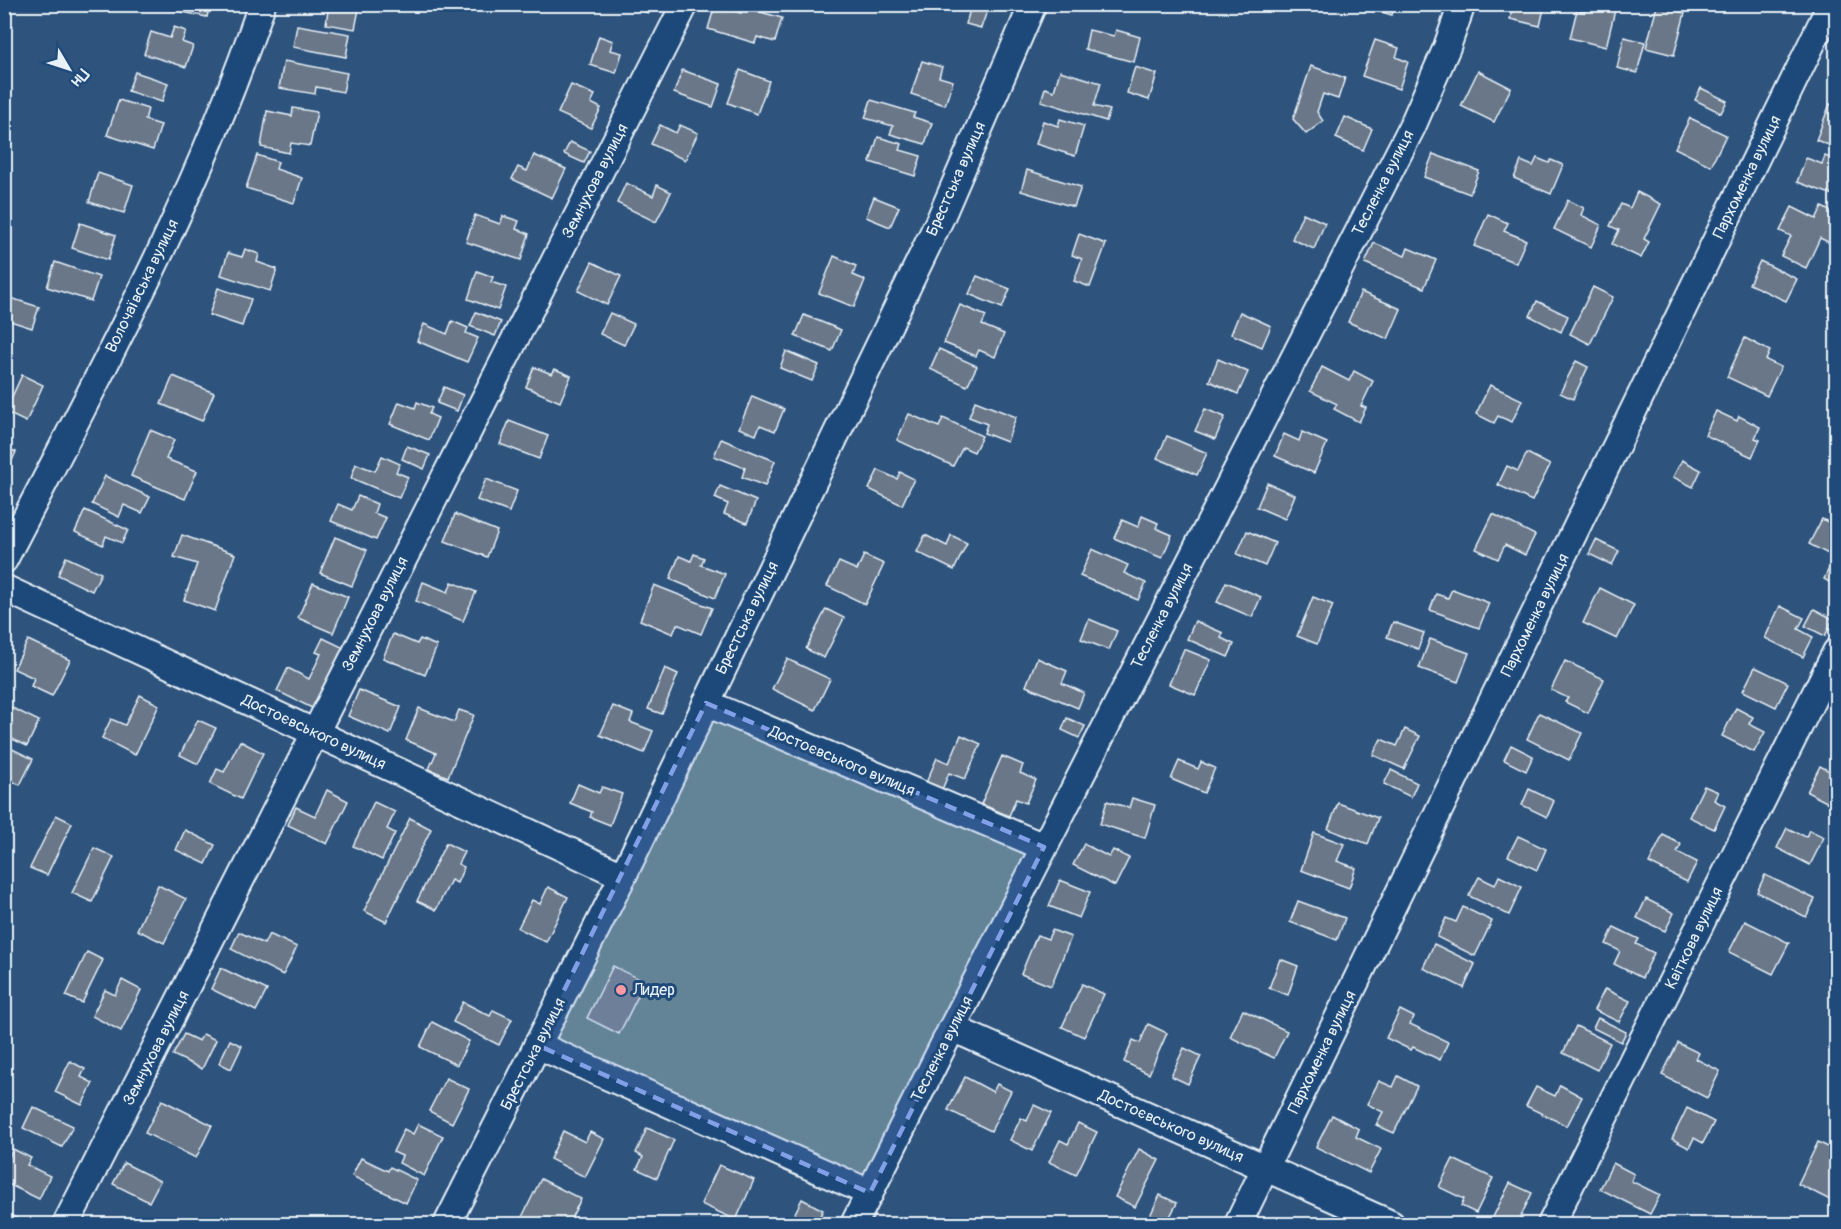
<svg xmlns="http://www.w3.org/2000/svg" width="1841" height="1229" viewBox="0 0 1841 1229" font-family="Pangolin,sans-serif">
<rect width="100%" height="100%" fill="#2e537d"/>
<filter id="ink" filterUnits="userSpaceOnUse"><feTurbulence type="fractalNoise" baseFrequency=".0167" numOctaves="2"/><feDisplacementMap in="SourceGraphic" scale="12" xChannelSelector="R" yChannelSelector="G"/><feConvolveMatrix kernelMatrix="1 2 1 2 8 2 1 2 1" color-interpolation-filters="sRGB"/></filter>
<g filter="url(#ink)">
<polygon fill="#5b7e83" stroke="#a2b8be" stroke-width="1.5" points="708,709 1037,850 868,1186 544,1043"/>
<g fill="#697788" stroke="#e8f1f8" stroke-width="1.5">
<polygon points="169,4 210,4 207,17 168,9"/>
<polygon points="329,4 359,9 355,29 326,24"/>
<polygon points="408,4 428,4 427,8"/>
<polygon points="619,4 652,4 649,13"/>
<polygon points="1369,4 1395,4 1392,15 1368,8"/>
<polygon points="1403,4 1434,4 1433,11"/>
<polygon points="1514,4 1545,4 1540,26 1510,19"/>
<polygon points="1587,4 1616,6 1606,47 1570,38 1577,10 1585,12"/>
<polygon points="715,5 741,13 743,7 782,18 775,42 757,37 755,43 708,29"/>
<polygon points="971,6 987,11 981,28 966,24"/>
<polygon points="1657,6 1685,13 1674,55 1646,48"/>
<polygon points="297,25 350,34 346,57 293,47"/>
<polygon points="174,27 186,31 182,42 193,46 186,67 144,54 151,32 170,38"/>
<polygon points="1089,30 1114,36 1116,30 1140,37 1134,62 1085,49"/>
<polygon points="599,36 613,41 610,50 622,53 616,73 590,65"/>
<polygon points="1624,37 1645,42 1637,73 1617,68"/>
<polygon points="1375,40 1399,48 1396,57 1408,62 1399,89 1362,76"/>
<polygon points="284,61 347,73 343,92 316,87 315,94 279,88"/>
<polygon points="922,61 942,67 939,77 953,81 945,105 911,94"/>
<polygon points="1311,66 1345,78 1338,99 1323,94 1317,112 1323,121 1306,134 1293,119"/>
<polygon points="1135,67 1157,74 1149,100 1127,93"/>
<polygon points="682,70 721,84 713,107 674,93"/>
<polygon points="740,70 769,81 757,114 728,103"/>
<polygon points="1060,71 1101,83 1094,106 1110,110 1106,121 1041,101 1045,88 1054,91"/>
<polygon points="1478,71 1511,88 1494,122 1461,106"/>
<polygon points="135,72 168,83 162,102 128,91"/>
<polygon points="571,85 595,95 591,103 601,108 591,128 558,113"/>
<polygon points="1701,88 1727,101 1721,113 1695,100"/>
<polygon points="119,100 148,109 145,120 161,125 153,150 107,135"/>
<polygon points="871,100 915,113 913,117 932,123 925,144 890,134 893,126 865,118"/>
<polygon points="1830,104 1836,106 1836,148 1816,140"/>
<polygon points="293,108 317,112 310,146 291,143 289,153 261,147 267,111 292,116"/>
<polygon points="1345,117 1372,129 1363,150 1336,138"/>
<polygon points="1690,118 1726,135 1711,166 1675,148"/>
<polygon points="1060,119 1084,126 1075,156 1036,144 1043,121 1058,126"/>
<polygon points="660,125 676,133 680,125 698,133 685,160 651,144"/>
<polygon points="878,137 902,144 900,150 921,156 915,176 870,162"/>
<polygon points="570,142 590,151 584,163 564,154"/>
<polygon points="1433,154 1479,171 1470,194 1424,177"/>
<polygon points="257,155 278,162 276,169 302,178 294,203 246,188"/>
<polygon points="534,155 566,169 552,198 512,179 518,167 527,171"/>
<polygon points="1825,156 1836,160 1836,196 1797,182 1806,158 1822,164"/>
<polygon points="1537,158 1549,163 1551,160 1563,165 1551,194 1514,178 1521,161 1533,166"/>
<polygon points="1027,170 1081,187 1074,207 1021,191"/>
<polygon points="98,173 133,185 124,213 89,202"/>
<polygon points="626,183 653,196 657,185 671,192 656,222 617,203"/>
<polygon points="1637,192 1661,204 1644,239 1649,242 1641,258 1612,244 1619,230 1610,226 1621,204 1630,208"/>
<polygon points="874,197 899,207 890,227 866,217"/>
<polygon points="1568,200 1584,208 1581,215 1601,225 1591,247 1554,229"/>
<polygon points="1792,207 1816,219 1822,207 1836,214 1836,246 1820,238 1806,268 1781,256 1791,236 1780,231"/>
<polygon points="1303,213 1325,223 1314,249 1292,239"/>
<polygon points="1488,214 1508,223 1504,231 1526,240 1516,263 1474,246"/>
<polygon points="475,215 500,224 503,216 519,221 516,229 529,234 521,260 466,242"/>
<polygon points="80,223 116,235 108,260 72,248"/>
<polygon points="1079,234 1106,244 1090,287 1074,281 1082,259 1072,255"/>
<polygon points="1374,243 1405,256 1408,248 1436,260 1424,288 1365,263"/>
<polygon points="245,249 259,254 257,262 277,269 270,291 221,275 228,253 242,257"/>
<polygon points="834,256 856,266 853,275 865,280 854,307 819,293"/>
<polygon points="1760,261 1797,279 1786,301 1749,284"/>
<polygon points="55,262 99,277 91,301 47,287"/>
<polygon points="592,262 621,276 607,305 578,291"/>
<polygon points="477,271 493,277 491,282 506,287 498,310 468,299"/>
<polygon points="977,276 1010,289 1002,308 969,294"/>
<polygon points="1593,287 1613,297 1590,344 1570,334"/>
<polygon points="218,288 251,299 242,326 209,315"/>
<polygon points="1361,292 1401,309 1388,339 1348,322"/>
<polygon points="4,296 39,307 32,328 4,319"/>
<polygon points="1537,301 1568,316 1561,332 1530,316"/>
<polygon points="960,305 986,316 982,325 1004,334 995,357 979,350 976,356 944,343"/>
<polygon points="476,312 501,322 495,336 470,326"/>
<polygon points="1240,312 1271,326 1262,347 1231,334"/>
<polygon points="610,313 634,324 624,345 600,334"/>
<polygon points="804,315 841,330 832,351 795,336"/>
<polygon points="452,321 468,328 466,333 478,338 467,362 417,341 424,324 447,334"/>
<polygon points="1745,338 1770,351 1766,360 1781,367 1767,396 1727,377"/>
<polygon points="939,349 977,366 967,386 930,369"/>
<polygon points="786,351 819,365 812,381 780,368"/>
<polygon points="1218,359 1248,372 1238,394 1209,381"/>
<polygon points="1576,361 1588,367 1573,399 1560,393"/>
<polygon points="534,367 552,374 555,369 571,376 560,402 526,387"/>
<polygon points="1322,367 1349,381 1354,371 1373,381 1361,406 1366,408 1359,422 1334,409 1337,404 1310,391"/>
<polygon points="22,375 43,385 26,422 5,412"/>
<polygon points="173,376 214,393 202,421 161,404"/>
<polygon points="1490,385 1522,400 1512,422 1498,416 1494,423 1476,414"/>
<polygon points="444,387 463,395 457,411 437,403"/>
<polygon points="752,396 784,409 775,431 760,425 756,435 739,428"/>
<polygon points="975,401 1016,417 1007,442 984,433 987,424 969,417"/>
<polygon points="399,402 415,408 417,402 432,408 429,414 438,418 429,440 390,424"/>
<polygon points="1205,409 1225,417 1215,439 1195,431"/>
<polygon points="1716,411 1737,421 1739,416 1760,427 1755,438 1760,440 1752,457 1705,435"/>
<polygon points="909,414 939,427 943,418 982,436 974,452 963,447 953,466 897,440"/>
<polygon points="509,421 548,436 539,459 500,444"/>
<polygon points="150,430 174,440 166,459 197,471 185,499 131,476"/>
<polygon points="1302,432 1327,443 1314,473 1275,456 1284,434 1299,441"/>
<polygon points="1167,436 1207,453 1197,475 1157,458"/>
<polygon points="721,439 775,461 765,486 742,477 745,468 714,456"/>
<polygon points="407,446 430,455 424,469 402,459"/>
<polygon points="4,447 16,452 4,478"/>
<polygon points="1527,453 1550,465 1532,501 1498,485 1507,466 1518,471"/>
<polygon points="382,456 400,464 396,472 408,477 399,498 351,478 356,464 375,471"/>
<polygon points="1682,460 1701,470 1693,487 1673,477"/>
<polygon points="878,470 897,479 900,472 914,479 902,505 869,489"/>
<polygon points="105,476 150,497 142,513 124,505 119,517 92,504"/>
<polygon points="486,479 517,491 509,512 477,500"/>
<polygon points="1267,483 1295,495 1285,519 1257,507"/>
<polygon points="720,486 756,501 747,523 724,514 728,504 715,498"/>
<polygon points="358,496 377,504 374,513 386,518 376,540 331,521 338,504 352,510"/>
<polygon points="85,510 128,530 122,543 106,536 103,545 75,532"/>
<polygon points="455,514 497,531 487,557 445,541"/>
<polygon points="1493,514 1535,535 1525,555 1505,545 1498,559 1476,549"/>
<polygon points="1142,516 1158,523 1156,528 1172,535 1162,558 1114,538 1122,520 1138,527"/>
<polygon points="1822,519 1836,526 1835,536 1836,537 1836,558 1809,544"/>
<polygon points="1247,531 1275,543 1265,566 1237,554"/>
<polygon points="182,535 235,554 215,611 184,600 197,564 174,557"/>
<polygon points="925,535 947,546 951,535 967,543 954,570 917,552"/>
<polygon points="335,537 367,550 352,586 320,573"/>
<polygon points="1596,540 1619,551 1612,565 1589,554"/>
<polygon points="1092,549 1128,565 1124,573 1146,583 1138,600 1080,576"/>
<polygon points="694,554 704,558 701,565 725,574 715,598 670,579 679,556 691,561"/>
<polygon points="864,555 884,564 865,604 827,586 839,562 857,570"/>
<polygon points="66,557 101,573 92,591 58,575"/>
<polygon points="1831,564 1836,567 1836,586 1824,579"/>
<polygon points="423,582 448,592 452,582 476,592 463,621 416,601"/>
<polygon points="1226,582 1261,597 1252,617 1217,602"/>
<polygon points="313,583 348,597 333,633 298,618"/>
<polygon points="654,585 712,608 701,634 677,624 673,634 640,620"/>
<polygon points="1600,588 1634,605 1617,639 1583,623"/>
<polygon points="1452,589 1489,603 1479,628 1430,610 1436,594 1448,598"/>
<polygon points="1313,597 1333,605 1317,644 1297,636"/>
<polygon points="1780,606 1804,618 1798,629 1813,637 1803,657 1765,638"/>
<polygon points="826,609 844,618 824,658 806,649"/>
<polygon points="1814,609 1833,619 1825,636 1805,626"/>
<polygon points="1089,619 1117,631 1109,650 1081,639"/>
<polygon points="1195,621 1223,633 1221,638 1234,644 1228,657 1187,639"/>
<polygon points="1393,622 1424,633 1418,649 1387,637"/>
<polygon points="393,634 417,644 420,639 437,646 425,675 383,658"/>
<polygon points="323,638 344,648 314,709 277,691 288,668 309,679 321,654 316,652"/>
<polygon points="1430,639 1469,653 1458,682 1419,668"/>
<polygon points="28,640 70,660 52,696 31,686 34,678 14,669"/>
<polygon points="1184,649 1211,660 1195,695 1169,684"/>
<polygon points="1037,658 1067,671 1062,683 1084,693 1078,708 1026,686"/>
<polygon points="787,659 830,679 815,710 772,689"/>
<polygon points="1565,661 1604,679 1588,713 1565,702 1568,698 1551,690"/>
<polygon points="1755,667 1788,683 1776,707 1743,691"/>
<polygon points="665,668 678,674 662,714 648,709"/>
<polygon points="359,690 401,707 390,734 348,716"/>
<polygon points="140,695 159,705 135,755 102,738 111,719 125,725"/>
<polygon points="4,704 39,721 27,746 4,735"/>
<polygon points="613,706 633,714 630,722 653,731 644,753 600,735"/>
<polygon points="419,708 454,722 459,710 474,715 448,777 429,769 436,753 406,740"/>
<polygon points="1736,708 1753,717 1749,724 1765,732 1754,752 1722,736"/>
<polygon points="1539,713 1582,733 1569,760 1527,739"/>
<polygon points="1067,718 1085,726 1079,738 1062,730"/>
<polygon points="198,720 216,728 198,764 180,755"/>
<polygon points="1405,729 1420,736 1404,769 1373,755 1381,739 1397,746"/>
<polygon points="961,735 981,744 965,779 949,773 941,792 925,785 937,758 949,763"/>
<polygon points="240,741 263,753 241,799 210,784 217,769 224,772"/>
<polygon points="4,745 33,759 20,785 6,778 4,781"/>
<polygon points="1511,745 1533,756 1526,771 1504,760"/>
<polygon points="1002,756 1023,765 1020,773 1036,780 1026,803 1016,799 1009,816 981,804"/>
<polygon points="1179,761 1198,769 1201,762 1215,768 1204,793 1171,779"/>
<polygon points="1835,764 1836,765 1836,807 1807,792 1820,766 1831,772"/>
<polygon points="1391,770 1417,783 1411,797 1384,784"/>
<polygon points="578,784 599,793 602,787 622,794 610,825 590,817 592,812 570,803"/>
<polygon points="1704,786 1718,792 1714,800 1725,806 1714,829 1689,817"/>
<polygon points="1529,789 1554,801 1547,817 1522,805"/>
<polygon points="327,790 348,801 327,844 288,825 296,807 315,816"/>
<polygon points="1132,798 1155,805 1145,838 1100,824 1107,801 1129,808"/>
<polygon points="374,802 395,812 387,829 395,833 382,860 353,846"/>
<polygon points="1338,803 1378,818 1368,844 1328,829"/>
<polygon points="56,815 72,823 47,875 30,868"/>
<polygon points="410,818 431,829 386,922 364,911"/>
<polygon points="1787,828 1806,837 1809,830 1824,837 1810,865 1777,848"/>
<polygon points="185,830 215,845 206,864 176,850"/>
<polygon points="1314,833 1344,844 1337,861 1356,868 1349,888 1301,870"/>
<polygon points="1663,835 1681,844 1677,852 1697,862 1687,882 1649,863"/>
<polygon points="1518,836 1546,849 1537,870 1508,856"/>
<polygon points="446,843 464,852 458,864 464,867 457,883 451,880 436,910 417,901"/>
<polygon points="1084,844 1109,857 1113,850 1129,858 1115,886 1073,865"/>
<polygon points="94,848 114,857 92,902 72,893"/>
<polygon points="1765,875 1815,899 1806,917 1757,892"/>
<polygon points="1499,876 1522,887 1509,915 1469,896 1479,877 1495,885"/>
<polygon points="1060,880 1090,892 1079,918 1049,906"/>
<polygon points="158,885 186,899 164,943 137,930"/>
<polygon points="548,887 568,897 546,942 518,928 532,900 540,904"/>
<polygon points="1646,899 1674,913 1665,931 1637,918"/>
<polygon points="1298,901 1345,918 1337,940 1290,922"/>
<polygon points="1463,907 1492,921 1475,956 1437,937 1446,918 1456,922"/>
<polygon points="1745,921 1789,943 1773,974 1729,952"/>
<polygon points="1614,927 1639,939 1636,944 1654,953 1642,978 1614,964 1620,951 1606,944"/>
<polygon points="1052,930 1071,937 1051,986 1021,974 1037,935 1048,939"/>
<polygon points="239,932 264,944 269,934 297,947 283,975 231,949"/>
<polygon points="1434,944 1475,964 1464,988 1423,968"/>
<polygon points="87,952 103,960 82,1003 66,996"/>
<polygon points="1280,959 1298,966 1288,995 1269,988"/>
<polygon points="613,966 645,982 619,1034 587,1018"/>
<polygon points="221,968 267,990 256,1011 211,989"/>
<polygon points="122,980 141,990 121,1031 92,1016 105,990 115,995"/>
<polygon points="1082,984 1104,994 1084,1037 1062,1027"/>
<polygon points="1836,985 1836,998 1831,996"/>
<polygon points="1605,989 1630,1001 1619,1022 1594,1010"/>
<polygon points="463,1002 490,1016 493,1010 512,1019 499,1045 453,1022"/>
<polygon points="1243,1010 1287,1031 1274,1058 1230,1037"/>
<polygon points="1400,1010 1414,1017 1410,1024 1448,1042 1440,1060 1413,1047 1411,1050 1386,1038"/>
<polygon points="1598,1018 1626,1032 1621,1042 1593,1028"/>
<polygon points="432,1022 469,1041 457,1065 420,1047"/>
<polygon points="1148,1024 1167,1033 1149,1074 1124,1062 1133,1040 1140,1043"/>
<polygon points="1576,1026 1610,1043 1597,1070 1563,1053"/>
<polygon points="184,1034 199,1041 203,1034 216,1040 202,1069 173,1055"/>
<polygon points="230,1040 242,1046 231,1069 219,1063"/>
<polygon points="1678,1043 1699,1053 1696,1059 1720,1071 1707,1098 1662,1075"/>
<polygon points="1184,1048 1201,1056 1188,1084 1171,1076"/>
<polygon points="70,1061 85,1069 81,1077 93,1083 82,1105 55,1092"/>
<polygon points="1398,1076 1417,1086 1394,1133 1376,1125 1383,1112 1367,1104 1379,1081 1393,1087"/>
<polygon points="965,1077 993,1092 997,1084 1011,1091 991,1131 948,1110"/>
<polygon points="446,1078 469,1089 452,1123 429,1111"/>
<polygon points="1560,1085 1582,1097 1567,1126 1526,1106 1536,1087 1555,1096"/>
<polygon points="162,1100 212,1125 196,1158 145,1133"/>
<polygon points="1034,1105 1051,1113 1032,1151 1010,1140 1021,1118 1027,1121"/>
<polygon points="33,1107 73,1126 62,1147 23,1128"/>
<polygon points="1687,1108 1714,1122 1703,1143 1694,1138 1689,1148 1672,1139"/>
<polygon points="1332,1115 1359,1129 1356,1137 1381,1149 1369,1173 1316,1147"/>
<polygon points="1078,1123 1097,1132 1076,1175 1049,1162 1060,1140 1068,1144"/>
<polygon points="1836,1123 1836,1137 1831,1134"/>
<polygon points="418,1124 443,1136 424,1176 399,1163 402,1156 393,1152 404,1129 413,1134"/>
<polygon points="647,1128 674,1140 657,1178 637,1169 643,1157 636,1153"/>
<polygon points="563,1131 585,1142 590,1132 604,1139 585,1177 550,1159"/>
<polygon points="1818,1142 1836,1151 1836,1203 1798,1184"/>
<polygon points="13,1149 31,1158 27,1165 50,1176 39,1199 4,1182 4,1167"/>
<polygon points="1139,1149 1159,1160 1135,1207 1115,1197"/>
<polygon points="361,1158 388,1171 390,1167 417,1180 406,1203 352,1176"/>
<polygon points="1453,1159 1493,1178 1476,1213 1461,1206 1464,1199 1439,1187"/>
<polygon points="124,1163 160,1181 149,1202 113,1184"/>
<polygon points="1613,1163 1634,1174 1631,1181 1660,1195 1650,1214 1600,1189"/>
<polygon points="719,1165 754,1180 736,1220 701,1204"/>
<polygon points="541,1179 581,1199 568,1224 533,1224 521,1219"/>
<polygon points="1510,1183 1532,1193 1517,1224 1499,1224 1491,1221"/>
<polygon points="1160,1195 1177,1203 1166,1224 1146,1224"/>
<polygon points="802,1199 823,1210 816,1224 779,1224 783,1217 791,1221"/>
<polygon points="4,1206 9,1208 6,1213 26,1223 25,1224 4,1224"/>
<polygon points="354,1218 367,1224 351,1224"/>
</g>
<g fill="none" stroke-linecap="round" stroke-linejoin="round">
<g stroke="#e8f1f8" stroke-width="30">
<g id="minor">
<path d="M4 560C97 379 197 198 262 4"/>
<polyline points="4,588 623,876"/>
<polyline points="706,703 1044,847"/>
<polyline points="952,1028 1391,1224"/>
<polyline points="537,1045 870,1193"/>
<polyline points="66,1224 685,4"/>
<polyline points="447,1224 623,876 941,217 1033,4"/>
<polyline points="854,1224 952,1028 1412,127 1447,47 1462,4"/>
<polyline points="1238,1224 1831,4"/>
<polyline points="1551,1224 1836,652"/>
</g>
</g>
<use href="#minor" stroke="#1f4a7a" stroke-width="26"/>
</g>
</g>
<path fill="#82a0e8" fill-opacity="0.2" stroke="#82a0e8" stroke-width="4.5" stroke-dasharray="12 8" stroke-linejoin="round" d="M706 703 1044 847 870 1193 537 1045Z"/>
<circle fill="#ff9aa2" stroke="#1f4a7a" stroke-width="2" cx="621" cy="990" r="6"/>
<g text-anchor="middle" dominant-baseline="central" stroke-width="6" stroke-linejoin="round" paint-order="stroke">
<g font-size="16" fill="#e8f1f8" stroke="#1f4a7a">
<text transform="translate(1747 177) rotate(-64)">Пархоменка вулиця</text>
<text transform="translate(956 179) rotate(-66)">Брестська вулиця</text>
<text transform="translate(595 181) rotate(-63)">Земнухова вулиця</text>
<text transform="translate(1383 183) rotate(-63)">Тесленка вулиця</text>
<text transform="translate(142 286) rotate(-64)">Волочаївська вулиця</text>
<text transform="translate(375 614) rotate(-63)">Земнухова вулиця</text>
<text transform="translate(1535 615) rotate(-64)">Пархоменка вулиця</text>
<text transform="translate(1162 616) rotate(-63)">Тесленка вулиця</text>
<text transform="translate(747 618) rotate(-64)">Брестська вулиця</text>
<text transform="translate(314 732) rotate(25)">Достоєвського вулиця</text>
<text transform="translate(842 761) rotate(23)">Достоєвського вулиця</text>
<text transform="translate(1694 938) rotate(-64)">Квіткова вулиця</text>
<text transform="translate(156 1048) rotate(-63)">Земнухова вулиця</text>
<text transform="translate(942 1049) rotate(-63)">Тесленка вулиця</text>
<text transform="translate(1322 1052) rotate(-64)">Пархоменка вулиця</text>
<text transform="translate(533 1054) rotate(-63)">Брестська вулиця</text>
<text transform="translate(1171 1126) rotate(24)">Достоєвського вулиця</text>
</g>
<g font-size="16" fill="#e8f1f8" stroke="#1f4a7a" text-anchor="start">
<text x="633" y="990">Лидер</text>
</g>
</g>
<rect width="1841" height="1229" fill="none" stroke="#1f4a7a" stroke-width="24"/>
<rect x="12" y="12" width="1817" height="1205" fill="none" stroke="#e8f1f8" stroke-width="2" filter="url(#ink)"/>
<g transform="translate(69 69) rotate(129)" stroke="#1f4a7a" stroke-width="4.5" paint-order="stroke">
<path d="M0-4.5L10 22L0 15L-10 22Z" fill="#e8f1f8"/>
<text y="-9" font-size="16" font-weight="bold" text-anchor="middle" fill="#e8f1f8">Пн</text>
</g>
</svg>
